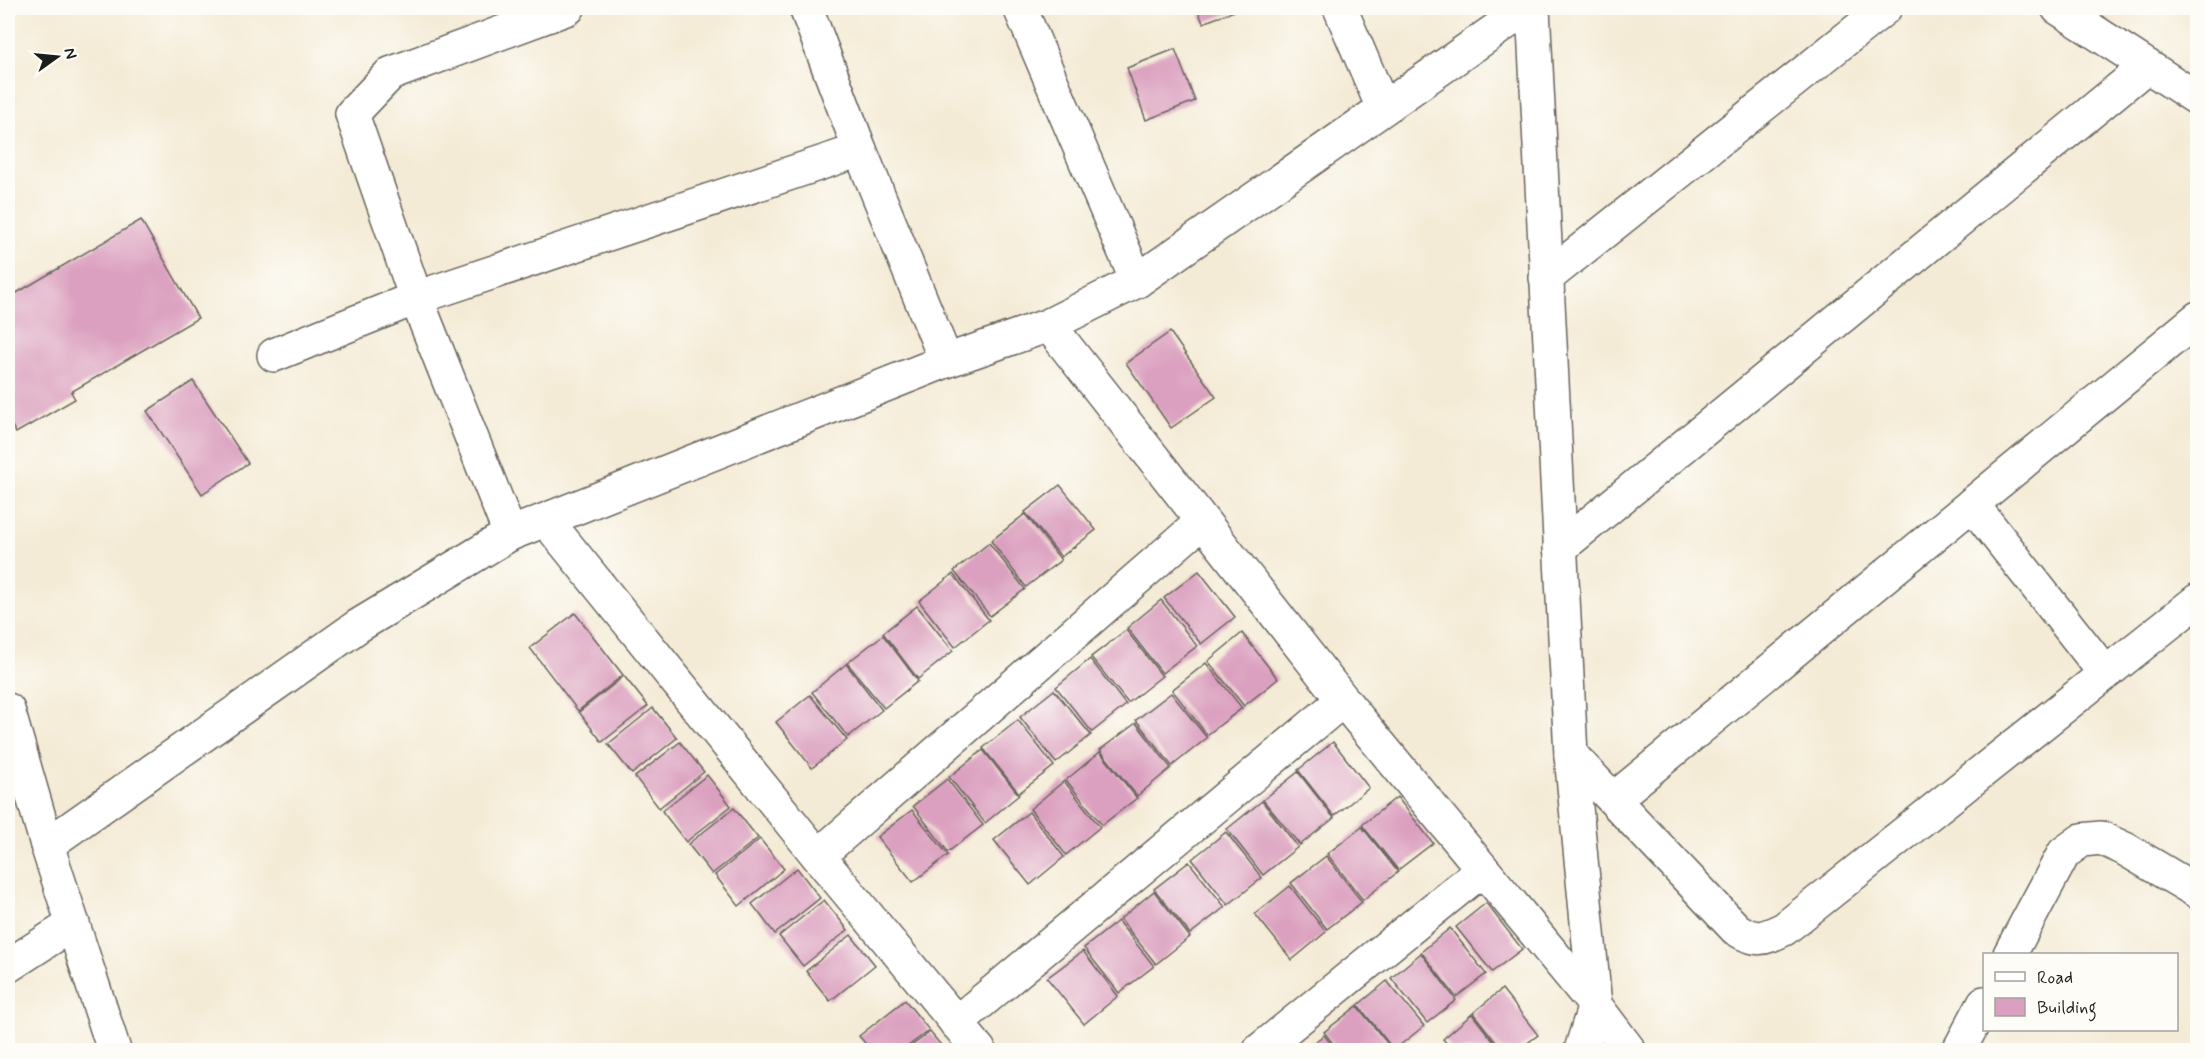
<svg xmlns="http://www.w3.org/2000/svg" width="2205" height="1058" viewBox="0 0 2205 1058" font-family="Mynerve,sans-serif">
<rect width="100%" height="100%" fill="#fdfcf7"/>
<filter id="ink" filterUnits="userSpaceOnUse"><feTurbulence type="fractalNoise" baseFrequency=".0167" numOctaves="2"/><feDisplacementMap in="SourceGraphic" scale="12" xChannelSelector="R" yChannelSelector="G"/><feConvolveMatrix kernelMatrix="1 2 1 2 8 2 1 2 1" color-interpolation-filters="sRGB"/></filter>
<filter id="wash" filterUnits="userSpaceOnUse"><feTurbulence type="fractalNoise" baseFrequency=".008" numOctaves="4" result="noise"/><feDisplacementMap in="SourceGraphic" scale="24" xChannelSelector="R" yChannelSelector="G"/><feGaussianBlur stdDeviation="1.35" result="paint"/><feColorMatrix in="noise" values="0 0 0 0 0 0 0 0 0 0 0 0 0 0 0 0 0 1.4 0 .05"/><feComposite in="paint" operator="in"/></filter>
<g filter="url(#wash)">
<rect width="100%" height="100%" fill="#f4ebd6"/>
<g id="blocks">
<g fill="#dba0bf">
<polygon points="1197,8 1242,8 1203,23"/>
<polygon points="1175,49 1195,101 1146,120 1127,68"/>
<polygon points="141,220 198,318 71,392 75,399 16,433 8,419 8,298"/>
<polygon points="1170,332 1216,397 1171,428 1126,363"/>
<polygon points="193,381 248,463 202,494 147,411"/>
<polygon points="1060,485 1096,530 1061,557 1025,512"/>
<polygon points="1025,514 1061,560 1026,587 991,541"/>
<polygon points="989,543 1025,589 990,616 954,571"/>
<polygon points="1199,571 1235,617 1201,644 1164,598"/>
<polygon points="953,574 989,620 955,647 919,601"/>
<polygon points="1161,600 1197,646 1162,673 1127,628"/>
<polygon points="917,606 953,651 918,679 883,633"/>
<polygon points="575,613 623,675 578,711 530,648"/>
<polygon points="1126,630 1162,676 1128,703 1091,657"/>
<polygon points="1242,633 1278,679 1244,706 1208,661"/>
<polygon points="883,635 918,681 884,708 847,663"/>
<polygon points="1090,659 1126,705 1092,732 1056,687"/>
<polygon points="1206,663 1242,708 1207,735 1172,690"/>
<polygon points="846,664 882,710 848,737 812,692"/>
<polygon points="624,676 648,706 602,742 579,712"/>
<polygon points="1054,690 1091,735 1056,763 1020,717"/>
<polygon points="1171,693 1207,738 1172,766 1136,720"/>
<polygon points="810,695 847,740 812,768 776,722"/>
<polygon points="653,708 677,738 632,774 608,744"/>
<polygon points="1018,720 1054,766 1019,793 983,748"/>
<polygon points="1136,723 1171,768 1137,796 1100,750"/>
<polygon points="680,742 704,772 659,808 635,777"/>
<polygon points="1333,742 1369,788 1334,816 1298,770"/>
<polygon points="983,750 1019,795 985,823 949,777"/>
<polygon points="1100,752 1137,798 1102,825 1066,780"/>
<polygon points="1298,772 1334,818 1300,845 1263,800"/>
<polygon points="707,775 731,806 686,842 662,811"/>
<polygon points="947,779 983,825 948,852 913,806"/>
<polygon points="1064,781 1100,827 1066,855 1030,809"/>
<polygon points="1397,797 1433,843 1398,870 1362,825"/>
<polygon points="1262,801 1298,847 1263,875 1227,829"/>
<polygon points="734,808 758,838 712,874 688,844"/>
<polygon points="912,810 948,855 913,882 877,837"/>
<polygon points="1029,812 1064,857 1030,885 994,840"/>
<polygon points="1362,827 1398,872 1363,900 1327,854"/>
<polygon points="1226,832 1262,878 1228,905 1192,859"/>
<polygon points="760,839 784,869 739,906 715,875"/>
<polygon points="1326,856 1362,902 1327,929 1291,883"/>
<polygon points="1189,862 1225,907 1190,934 1154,889"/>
<polygon points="797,868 820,898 775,934 752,904"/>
<polygon points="1290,886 1326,932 1292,960 1255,914"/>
<polygon points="1154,891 1190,937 1156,964 1120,919"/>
<polygon points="824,900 848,930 803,966 779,936"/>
<polygon points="1486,903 1522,949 1492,972 1456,927"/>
<polygon points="1118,921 1154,966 1119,993 1084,948"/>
<polygon points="1450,928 1486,974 1456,997 1421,952"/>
<polygon points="851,935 875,965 830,1001 806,971"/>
<polygon points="1083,951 1118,996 1084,1024 1047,978"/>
<polygon points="1421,953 1456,1000 1427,1023 1391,978"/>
<polygon points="1387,981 1424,1026 1394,1050 1358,1005"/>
<polygon points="1502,989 1538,1035 1518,1050 1502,1050 1473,1013"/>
<polygon points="905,1000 929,1030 903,1050 871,1050 859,1036"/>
<polygon points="1357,1006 1393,1050 1338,1050 1324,1032"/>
<polygon points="1472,1014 1500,1050 1452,1050 1443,1039"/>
<polygon points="930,1032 945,1050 906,1050"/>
<polygon points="1324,1035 1336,1050 1304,1050"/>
</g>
</g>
</g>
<g filter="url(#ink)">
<use href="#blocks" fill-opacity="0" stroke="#68645d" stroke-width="1.5"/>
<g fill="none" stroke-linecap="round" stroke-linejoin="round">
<g stroke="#68645d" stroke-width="36">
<g id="minor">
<polyline points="806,8 860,150 946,361"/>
<polyline points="1020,8 1137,281"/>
<polyline points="1340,8 1383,108"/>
<polyline points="1533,8 1571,755 1595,1005 1581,1050"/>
<polyline points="2058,8 2198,99"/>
<polyline points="1546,278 1885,8"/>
<polyline points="1049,325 1343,700 1595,1005 1629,1050"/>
<polyline points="274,355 416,298 860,150"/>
<polyline points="1972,504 2105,673"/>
<polyline points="546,520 818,856 979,1050"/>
<polyline points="510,534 416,298 352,114 390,74 568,8"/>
<polyline points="1560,548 2147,66"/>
<polyline points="8,710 47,845 114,1050"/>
<path d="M1571 755 1736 929C1756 942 1763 939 1784 929L2198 600"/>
<polyline points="1614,799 2198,318"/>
<polyline points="47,845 358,626 510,534 946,361 1049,325 1137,281 1527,8"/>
<polyline points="818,856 1202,522"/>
<polyline points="2010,954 2064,853 2082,840 2101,838 2125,849 2198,892"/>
<polyline points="8,966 73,924"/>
<polyline points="956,1023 1343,700"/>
<polyline points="1260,1050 1482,870"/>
<polyline points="1959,1050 1984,1003"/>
</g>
</g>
<use href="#minor" stroke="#fff" stroke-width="33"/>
</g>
</g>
<rect width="2205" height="1058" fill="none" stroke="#fdfcf7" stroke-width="30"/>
<rect x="1983" y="953" width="195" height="78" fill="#fdfcf7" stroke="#a3a29f" stroke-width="1.5"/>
<rect x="1995" y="972" width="30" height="9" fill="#ffffff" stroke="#a3a29f" stroke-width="1.5"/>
<text x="2037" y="983" font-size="18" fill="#1c1c1c">Road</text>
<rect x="1995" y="998" width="30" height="18" fill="#dba0bf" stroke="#a3a29f" stroke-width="1.5"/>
<text x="2037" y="1013" font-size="18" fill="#1c1c1c">Building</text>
<g transform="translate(57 57) rotate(75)" stroke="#fdfcf7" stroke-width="4.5" paint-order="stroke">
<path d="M0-4.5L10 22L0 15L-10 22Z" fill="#1c1c1c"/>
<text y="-9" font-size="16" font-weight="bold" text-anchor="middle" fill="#1c1c1c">N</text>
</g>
</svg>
